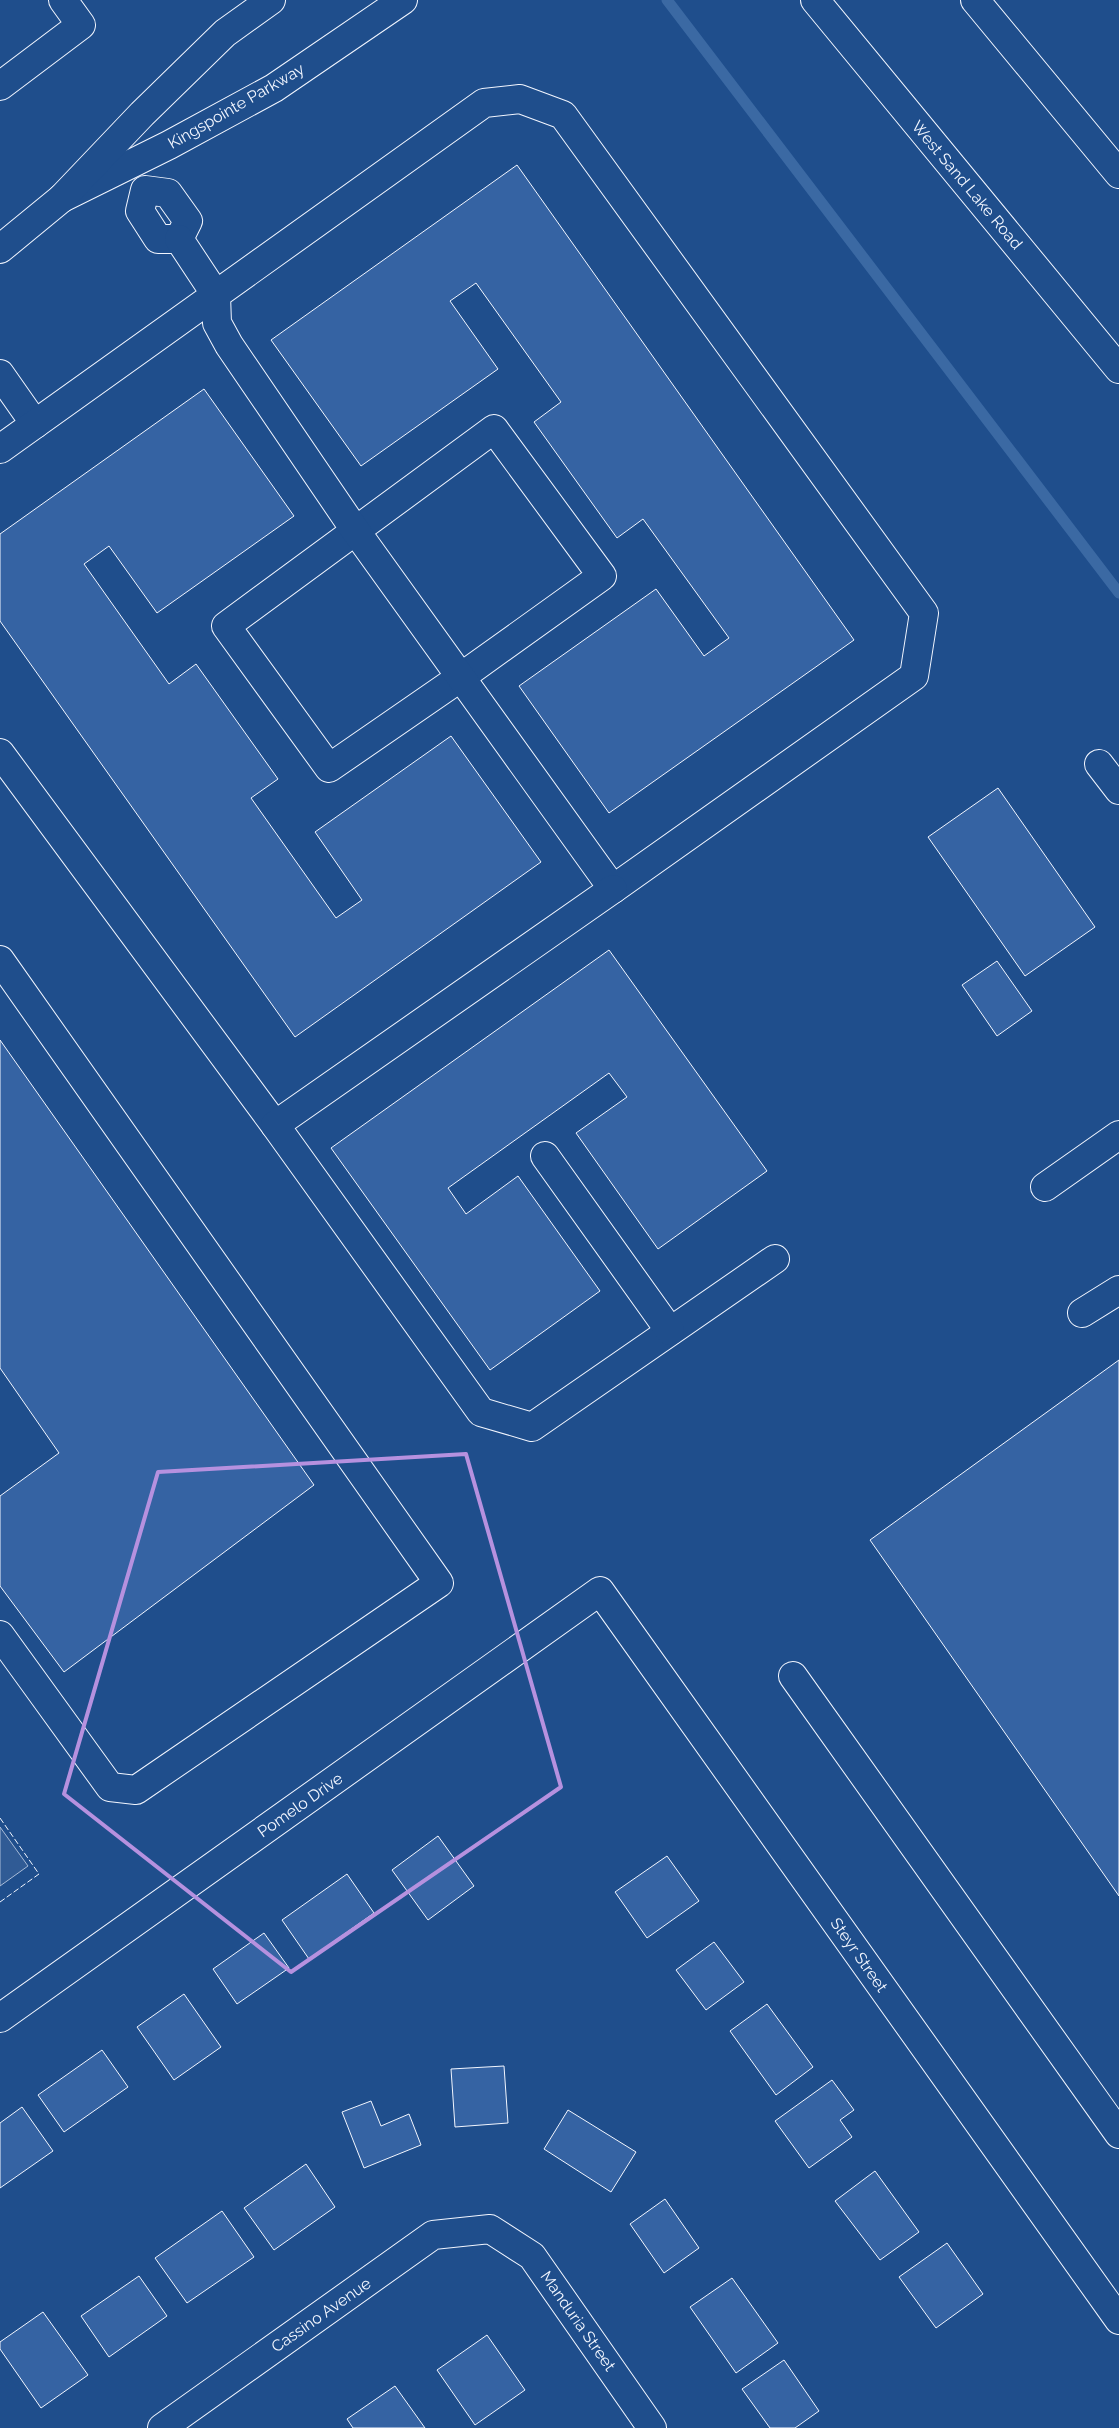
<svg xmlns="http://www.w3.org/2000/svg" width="1119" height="2428" viewBox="0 0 1119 2428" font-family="Raleway,sans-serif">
<rect width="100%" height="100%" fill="#1f4e8c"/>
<polygon fill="#305b95" stroke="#a8bbd7" points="0,1827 28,1866 0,1886"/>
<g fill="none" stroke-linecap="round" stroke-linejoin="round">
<polyline stroke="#3b69a3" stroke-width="11" points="667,0 1119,593"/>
</g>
<g fill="#3563a3" stroke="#f2f6ff">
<polygon points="517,165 854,640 609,813 519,686 656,589 704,656 729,638 643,519 617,538 534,422 561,402 476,283 450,301 498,369 361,466 271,340"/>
<polygon points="204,389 294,516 157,613 109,546 84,564 169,684 196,664 278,779 251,798 336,918 362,900 315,832 451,736 541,862 295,1037 0,621 0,534"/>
<polygon points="998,788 1095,927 1025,976 928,837"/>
<polygon points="609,950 767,1171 658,1249 576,1133 627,1097 609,1073 448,1188 466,1214 518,1176 600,1291 490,1370 331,1148"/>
<polygon points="997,961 1032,1011 997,1036 962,985"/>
<polygon points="0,1040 314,1485 64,1672 0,1586 0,1496 59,1453 0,1368"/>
<polygon points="1119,1360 1119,1896 870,1540"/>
<polygon points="438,1836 474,1886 428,1920 392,1870"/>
<polygon points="667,1856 699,1901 647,1938 615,1892"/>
<polygon points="347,1874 374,1913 309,1959 282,1920"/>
<polygon points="264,1933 289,1968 237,2004 213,1969"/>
<polygon points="714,1942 744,1982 706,2010 676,1970"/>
<polygon points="184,1994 221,2047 174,2080 137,2027"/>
<polygon points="767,2004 813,2067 776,2095 730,2031"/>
<polygon points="102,2050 128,2087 64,2132 38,2095"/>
<polygon points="504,2066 508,2123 455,2127 451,2069"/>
<polygon points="832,2080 854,2110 840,2120 852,2137 809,2168 775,2121"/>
<polygon points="371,2101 381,2126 409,2114 421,2145 364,2168 342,2112"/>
<polygon points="22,2107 53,2151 0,2188 0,2123"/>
<polygon points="568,2110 636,2152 611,2192 544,2149"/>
<polygon points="306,2164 335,2207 274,2250 244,2208"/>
<polygon points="875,2171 919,2232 880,2260 835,2201"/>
<polygon points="665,2199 699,2248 664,2273 630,2224"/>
<polygon points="222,2211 254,2257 187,2303 155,2258"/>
<polygon points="947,2243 983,2294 936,2328 899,2277"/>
<polygon points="139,2276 167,2316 109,2357 81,2316"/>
<polygon points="732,2278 778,2343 736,2373 690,2307"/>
<polygon points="43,2312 88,2375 41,2408 0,2349 0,2342"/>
<polygon points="487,2335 525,2390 475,2425 437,2370"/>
<polygon points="784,2360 819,2411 795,2428 770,2428 742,2389"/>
<polygon points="395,2386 425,2428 353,2428 347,2419"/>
</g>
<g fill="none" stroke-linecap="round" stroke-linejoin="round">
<g stroke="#f2f6ff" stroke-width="30">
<g id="minor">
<polyline points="0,86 81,25 63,0"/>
<polygon points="145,190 168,193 188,221 179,239 158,239 140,211"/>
<polyline points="62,198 169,145 274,88 403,0"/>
<polyline points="0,249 62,198 142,114 225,33 271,0"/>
<polyline points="0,374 35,424"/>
<polygon points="494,429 602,576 461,677 329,768 226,626"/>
<polyline points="0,449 484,103 520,99 563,115 924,613 914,676 613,889 355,530 229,345 217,323 216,295 179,239"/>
<polyline points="0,753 275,1125"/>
<polyline points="1099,764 1119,790"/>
<polyline points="613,889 275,1125 481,1412 532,1427 775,1259"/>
<polyline points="0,960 439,1583 136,1790 110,1787 0,1635"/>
<polyline points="545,1156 670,1331"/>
<polyline points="1045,1187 1119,1135"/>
<polyline points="1082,1313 1119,1290"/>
<polyline points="793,1676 1119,2134"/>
<polyline points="0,2018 600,1591 1119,2320"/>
<polyline points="162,2428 433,2235 490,2229 532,2256 652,2428"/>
</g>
</g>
<g stroke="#f2f6ff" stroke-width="30">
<g id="major">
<polyline points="815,0 1119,369"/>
<polyline points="975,0 1119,174"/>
</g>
</g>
<use href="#minor" stroke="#1f4e8c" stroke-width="28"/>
<use href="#major" stroke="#1f4e8c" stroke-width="28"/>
<polyline stroke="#f2f6ff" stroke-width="1" stroke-dasharray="6 2.5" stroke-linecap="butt" points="0,1818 39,1874 0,1902"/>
</g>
<path fill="none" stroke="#b691df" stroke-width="4" stroke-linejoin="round" d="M466 1454 561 1787 291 1972 64 1794 158 1472Z"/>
<g text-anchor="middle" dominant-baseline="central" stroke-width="4" stroke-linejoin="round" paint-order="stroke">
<g font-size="16" fill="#f2f6ff" stroke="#1f4e8c">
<text transform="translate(236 106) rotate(-30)">Kingspointe Parkway</text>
<text transform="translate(967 185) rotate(50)">West Sand Lake Road</text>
<text transform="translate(300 1805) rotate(-35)">Pomelo Drive</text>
<text transform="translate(859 1955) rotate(55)">Steyr Street</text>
<text transform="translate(321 2315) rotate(-35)">Cassino Avenue</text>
<text transform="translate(578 2321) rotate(55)">Manduria Street</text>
</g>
</g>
</svg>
